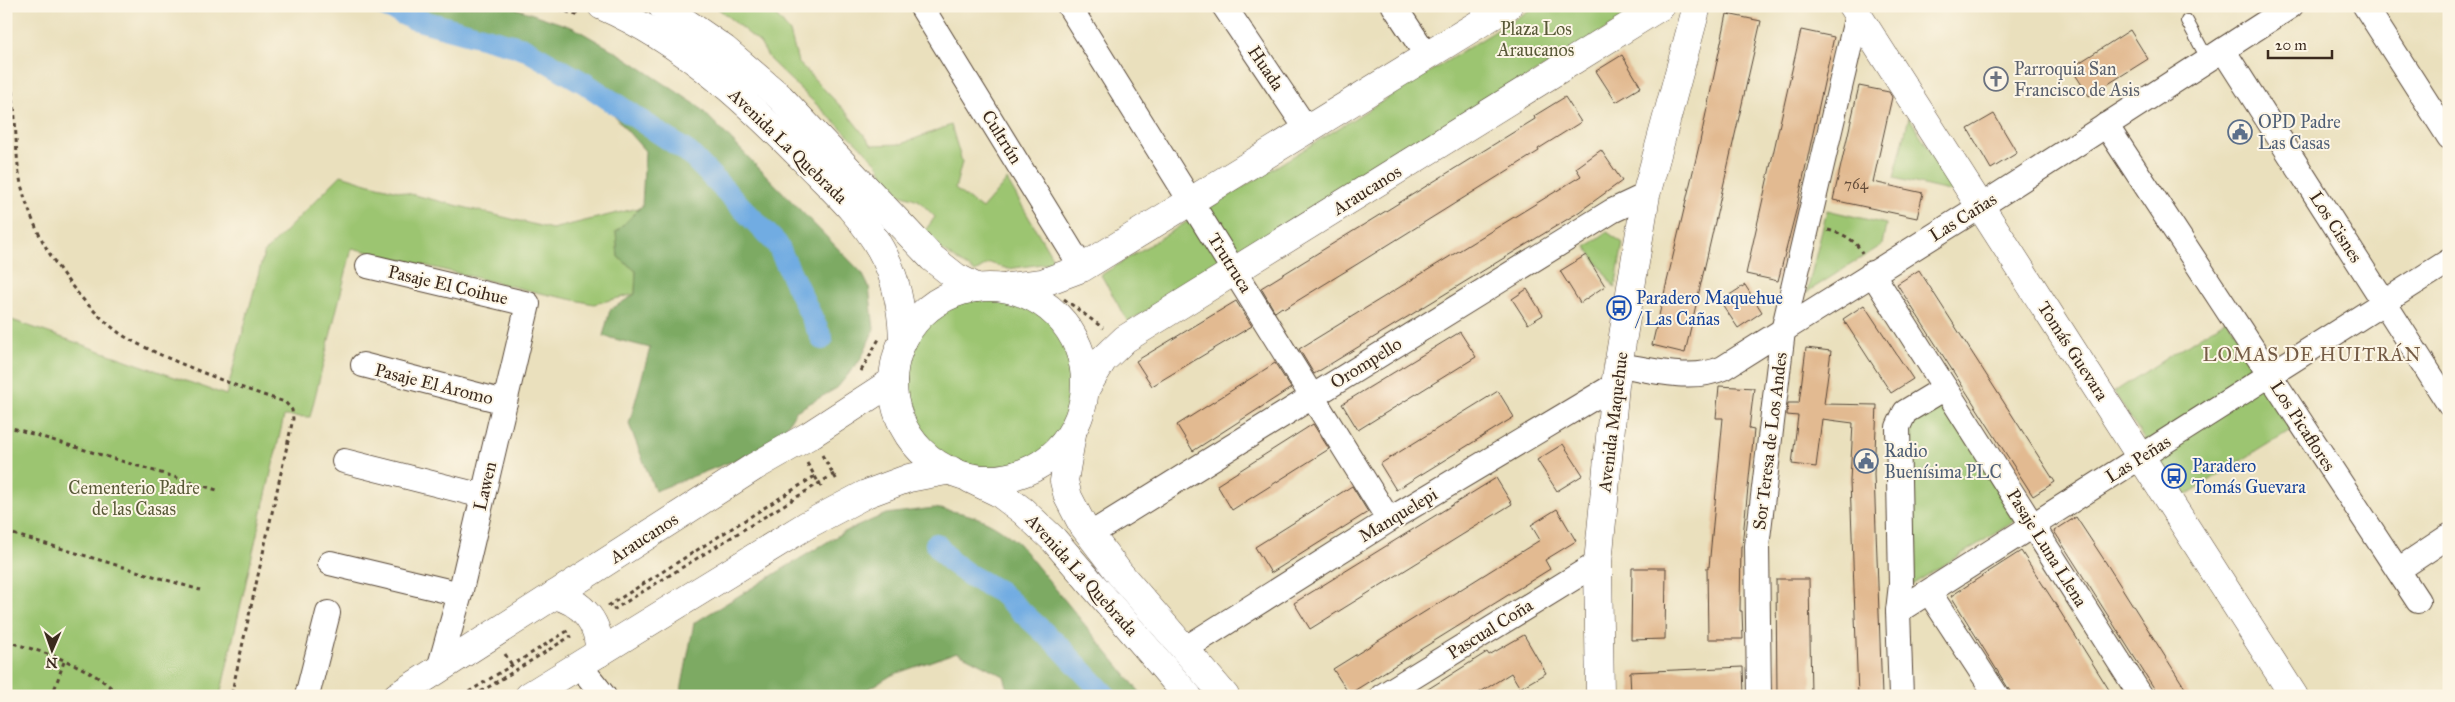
<svg xmlns="http://www.w3.org/2000/svg" width="2455" height="702" viewBox="0 0 2455 702" font-family="'IM FELL Great Primer',serif">
<rect width="100%" height="100%" fill="#fcf5e5"/>
<filter id="ink" filterUnits="userSpaceOnUse"><feTurbulence type="fractalNoise" baseFrequency=".02" numOctaves="2"/><feDisplacementMap in="SourceGraphic" scale="10" xChannelSelector="R" yChannelSelector="G"/><feConvolveMatrix kernelMatrix="1 2 1 2 8 2 1 2 1" color-interpolation-filters="sRGB"/></filter>
<filter id="wash" filterUnits="userSpaceOnUse"><feTurbulence type="fractalNoise" baseFrequency=".0096" numOctaves="4" result="noise"/><feDisplacementMap in="SourceGraphic" scale="20" xChannelSelector="R" yChannelSelector="G"/><feGaussianBlur stdDeviation="1.12" result="paint"/><feColorMatrix in="noise" values="0 0 0 0 0 0 0 0 0 0 0 0 0 0 0 0 0 1.4 0 .05"/><feComposite in="paint" operator="in"/></filter>
<g filter="url(#wash)">
<rect width="100%" height="100%" fill="#eae0bd"/>
<g fill="#9cc571" stroke="#6c7848">
<polygon points="715,6 768,6 790,32 798,62 846,112 872,145 901,144 951,125 962,162 955,189 982,209 1007,180 1055,262 1008,269 990,263 975,272 921,236 935,217 918,200 888,190 879,166 864,150 770,60 760,43"/>
<polygon points="1536,6 1644,6 1128,322 1101,275"/>
<polygon points="1909,117 1957,193 1894,178"/>
<polygon points="341,175 370,184 552,229 642,207 616,232 618,257 636,271 635,294 594,304 540,293 352,248 310,417 284,416 220,696 6,696 6,318 226,395 264,253"/>
<polygon points="1827,210 1886,224 1882,245 1807,292"/>
<polygon points="1607,232 1623,243 1615,288 1586,247"/>
<circle cx="989" cy="383" r="87"/>
<polygon points="2227,319 2260,371 2147,444 2114,392"/>
<polygon points="2267,380 2297,426 2181,498 2153,454"/>
<polygon points="1943,398 2020,518 1910,586 1906,421"/>
</g>
<g fill="#7daa63" stroke="#5c6a40">
<polygon points="384,6 509,6 574,28 623,56 698,106 862,273 869,287 874,329 861,359 837,388 796,411 783,432 769,447 655,491 629,424 650,348 603,336 610,310 635,294 636,271 618,257 616,232 642,206 645,151 586,84 523,48 411,18"/>
<path d="M934 508C972 514 989 518 1019 544L1143 696H1010L1004 676 957 652 892 675 857 696H680L694 623 842 533 886 514Z"/>
</g>
<g fill="none" stroke-linecap="round" stroke-linejoin="round">
<g stroke="#71ace2" stroke-width="22">
<polyline points="384,6 411,18 523,48 586,84 689,153 777,244 822,339"/>
<polyline points="936,544 950,561 969,575 1000,592 1060,647 1106,696"/>
</g>
</g>
<g id="blocks">
<g fill="#e2ba91">
<polygon points="1727,14 1761,21 1685,353 1652,345 1699,146"/>
<polygon points="1801,30 1834,37 1796,211 1778,281 1746,274"/>
<polygon points="2130,30 2148,59 2089,96 2071,68"/>
<polygon points="1622,55 1641,87 1616,102 1596,71"/>
<polygon points="1859,86 1889,92 1892,97 1873,182 1923,193 1917,218 1833,200"/>
<polygon points="1565,97 1581,122 1538,149 1539,151 1359,263 1284,309 1282,307 1275,312 1261,288 1535,119 1534,116"/>
<polygon points="1994,114 2017,153 1991,169 1968,129"/>
<polygon points="1601,150 1622,181 1576,214 1314,374 1299,349 1581,176 1576,168"/>
<polygon points="1586,255 1605,286 1580,303 1560,271"/>
<polygon points="1919,270 2055,482 2033,496 1897,284"/>
<polygon points="1745,285 1762,312 1738,328 1720,301"/>
<polygon points="1527,289 1543,315 1528,324 1512,299"/>
<polygon points="1236,301 1252,326 1152,386 1136,361"/>
<polygon points="1864,305 1913,379 1891,393 1843,319"/>
<polygon points="1460,332 1476,357 1358,430 1342,404"/>
<polygon points="1806,348 1831,351 1824,404 1877,405 1874,474 1882,696 1858,696 1850,481 1853,423 1822,419 1816,467 1792,464 1798,416 1787,415 1788,403 1799,403"/>
<polygon points="1275,363 1291,388 1193,451 1177,425"/>
<polygon points="1719,386 1754,388 1749,429 1754,430 1742,546 1741,546 1740,611 1742,611 1743,639 1708,639 1707,567 1709,567 1723,418 1716,418"/>
<polygon points="1498,391 1514,417 1396,490 1380,464"/>
<polygon points="1313,424 1329,449 1232,510 1217,485"/>
<polygon points="1563,444 1583,475 1557,491 1537,460"/>
<polygon points="1496,478 1512,504 1310,629 1294,603"/>
<polygon points="1352,486 1368,512 1271,573 1255,547"/>
<polygon points="1557,509 1576,541 1545,560 1550,569 1349,694 1333,669 1540,540 1531,525"/>
<polygon points="2076,517 2103,558 2190,696 2159,696 2105,611 2054,531"/>
<polygon points="2021,551 2056,605 2113,696 2013,696 1951,596"/>
<polygon points="1632,568 1666,568 1665,639 1631,640"/>
<polygon points="1776,579 1809,579 1811,696 1777,696"/>
<polygon points="1524,635 1546,673 1520,688 1511,673 1474,696 1417,696 1487,652 1489,655"/>
<polygon points="1743,667 1744,696 1631,696 1630,672"/>
</g>
</g>
</g>
<g filter="url(#ink)">
<use href="#blocks" fill-opacity="0" stroke="#554536" stroke-width="1"/>
<g fill="none" stroke-linecap="round" stroke-linejoin="round">
<g stroke="#554536" stroke-width="14">
<polyline id="lane" points="2187,21 2208,60"/>
</g>
<g stroke="#554536" stroke-width="26">
<g id="street">
<polyline points="921,6 1082,268"/>
<polyline points="1069,6 1389,520"/>
<polyline points="1224,6 1308,131"/>
<polyline points="1394,6 1427,56"/>
<polyline points="2365,6 2449,137"/>
<polyline points="2223,50 2449,404"/>
<polyline points="2106,125 2418,601"/>
<polyline points="368,266 528,304 460,594 439,669"/>
<polyline points="1872,273 2141,696"/>
<polyline points="363,365 505,402"/>
<path d="M1619 365C1652 370 1692 382 1723 368L1981 206 2291 6"/>
<polyline points="344,461 483,496"/>
<polyline points="1089,535 1612,211 1646,195"/>
<polyline points="330,563 460,594"/>
<polyline points="2398,570 2449,536"/>
<polyline points="1929,592 1997,696"/>
<polyline points="1898,611 2449,261"/>
<polyline points="1183,650 1389,520 1615,385"/>
<polyline points="579,665 604,696"/>
<polyline points="307,696 328,613"/>
<polyline points="1382,696 1598,563"/>
<polyline points="1759,696 1757,546 1783,331 1857,15"/>
<polyline points="1901,696 1898,611 1901,584 1898,427 1905,412 1945,388"/>
</g>
</g>
<g stroke="#554536" stroke-width="29">
<g id="secondary">
<path d="M602 6C685 42 751 105 813 169 838 194 864 219 881 250 897 278 902 308 903 340"/>
<polyline points="662,6 724,49 780,97 932,258 956,277 978,288"/>
<polyline points="1852,6 2294,696"/>
<circle cx="989" cy="383" r="96"/>
<polyline points="1009,287 1042,283 1082,268 1508,6"/>
<polyline points="1086,388 1103,360 1125,339 1661,6"/>
<polyline points="1072,434 1064,481 1068,497 1082,524 1120,574 1225,696"/>
<polyline points="970,479 999,493 1023,511 1054,540 1188,696"/>
<path d="M554 595C583 602 600 623 599 653"/>
<polyline points="397,696 754,467 810,435 893,381"/>
<polyline points="529,696 807,525 866,494 909,478 951,470"/>
<polyline points="1600,696 1598,563 1615,385 1646,195 1697,6"/>
</g>
</g>
<g stroke="#554536" stroke-width="3" stroke-dasharray="4 4" stroke-linecap="butt">
<polyline points="551,6 579,16"/>
<path d="M6 68C20 107 12 148 22 188 36 243 73 297 118 332 130 341 147 348 161 355 202 373 243 389 285 402L292 410 293 419 231 696"/>
<path d="M1828 230C1843 234 1855 239 1862 253"/>
<polyline points="1064,299 1103,328"/>
<polyline points="861,371 879,339"/>
<polyline points="6,426 217,490"/>
<polyline points="822,455 838,482"/>
<polyline points="807,463 823,490"/>
<polyline points="6,532 200,590"/>
<polyline points="608,606 815,476"/>
<polyline points="613,610 834,474"/>
<path d="M6 641C48 654 89 664 120 696"/>
<polyline points="505,654 512,665"/>
<polyline points="52,696 65,659"/>
<polyline points="462,696 569,630"/>
<polyline points="474,696 571,636"/>
</g>
<use href="#lane" stroke="#fff" stroke-width="12"/>
<use href="#street" stroke="#fff" stroke-width="24"/>
<use href="#secondary" stroke="#fff" stroke-width="28"/>
</g>
</g>
<defs>
<g id="church-ring" transform="scale(1.25)"><circle r="9.5" fill="#fcf5e5" stroke="#6b7280" stroke-width="1.5"/><path d="M-1.2-6h2.4v3.5h3.3v2.4h-3.3V6h-2.4V-.1h-3.3v-2.4h3.3Z" fill="#6b7280"/></g>
<g id="civic-ring" transform="scale(1.25)"><circle r="9.5" fill="#fcf5e5" stroke="#5c6f8a" stroke-width="1.5"/><path d="M-.6-6.5H3V-4.5H.6V-3L4-1V1h2V6H-6V1h2V-1L-.6-3ZM-1.2 2.5V6h2.4V2.5Z" fill="#5c6f8a"/></g>
<g id="bus-ring" transform="scale(1.25)"><circle r="9.5" fill="#fcf5e5" stroke="#1a4fb4" stroke-width="1.5"/><path d="M-5-6H5V4H4V6H2V4H-2V6H-4V4H-5ZM-3.5-4V0h7V-4ZM-3.5 1.2v1.5H-2V1.2ZM2 1.2v1.5H3.5V1.2Z" fill="#1a4fb4"/></g>
</defs>
<g fill-rule="evenodd">
<use href="#church-ring" x="1996" y="79"/>
<use href="#civic-ring" x="2240" y="132"/>
<use href="#bus-ring" x="1619" y="308"/>
<use href="#civic-ring" x="1866" y="461"/>
<use href="#bus-ring" x="2174" y="476"/>
</g>
<g text-anchor="middle" dominant-baseline="central" stroke-width="4" stroke-linejoin="round" paint-order="stroke">
<g font-size="15" fill="#654e3b">
<text x="1856" y="184">764</text>
</g>
<g font-size="18" fill="#585837" stroke="#fcf5e5">
<text x="1536" y="29">Plaza Los<tspan x="1536" dy="21">Araucanos</tspan></text>
<text x="134" y="488">Cementerio Padre<tspan x="134" dy="21">de las Casas</tspan></text>
</g>
<g font-size="18" fill="#3b2a1e" stroke="#fcf5e5">
<text transform="translate(1266 68) rotate(56)">Huada</text>
<text transform="translate(1002 137) rotate(58)">Cultrún</text>
<text transform="translate(788 146) rotate(44)">Avenida La Quebrada</text>
<text transform="translate(1367 190) rotate(-32)">Araucanos</text>
<text transform="translate(1963 217) rotate(-32)">Las Cañas</text>
<text transform="translate(2336 227) rotate(57)">Los Cisnes</text>
<text transform="translate(1230 263) rotate(58)">Trutruca</text>
<text transform="translate(448 285) rotate(13)">Pasaje El Coihue</text>
<text transform="translate(2073 351) rotate(57)">Tomás Guevara</text>
<text transform="translate(1366 363) rotate(-32)">Orompello</text>
<text transform="translate(434 384) rotate(14)">Pasaje El Aromo</text>
<text transform="translate(1613 422) rotate(-83)">Avenida Maquehue</text>
<text transform="translate(2303 426) rotate(57)">Los Picaflores</text>
<text transform="translate(1770 441) rotate(-83)">Sor Teresa de Los Andes</text>
<text transform="translate(2138 459) rotate(-32)">Las Peñas</text>
<text transform="translate(485 486) rotate(-77)">Lawen</text>
<text transform="translate(1398 515) rotate(-31)">Manquelepi</text>
<text transform="translate(644 538) rotate(-33)">Araucanos</text>
<text transform="translate(2047 548) rotate(58)">Pasaje Luna Llena</text>
<text transform="translate(1082 575) rotate(48)">Avenida La Quebrada</text>
<text transform="translate(1490 629) rotate(-32)">Pascual Coña</text>
</g>
<g font-size="18" fill="#5b616d" stroke="#fcf5e5" text-anchor="start">
<text x="2014" y="69">Parroquia San<tspan x="2014" dy="21">Francisco de Asis</tspan></text>
</g>
<g font-size="18" fill="#4e5e75" stroke="#fcf5e5" text-anchor="start">
<text x="2258" y="122">OPD Padre<tspan x="2258" dy="21">Las Casas</tspan></text>
<text x="1884" y="451">Radio<tspan x="1884" dy="21">Buenísima PLC</tspan></text>
</g>
<g font-size="18" fill="#164399" stroke="#fcf5e5" text-anchor="start">
<text x="1636" y="298">Paradero Maquehue<tspan x="1636" dy="21">/ Las Cañas</tspan></text>
<text x="2192" y="466">Paradero<tspan x="2192" dy="21">Tomás Guevara</tspan></text>
</g>
<g font-size="19" letter-spacing="1" fill="#755c46" stroke="#fcf5e5">
<text x="2312" y="354">LOMAS DE HUITRÁN</text>
</g>
</g>
<rect width="2455" height="702" fill="none" stroke="#fcf5e5" stroke-width="25"/>
<g transform="translate(52 650) rotate(182)" stroke="#fcf5e5" stroke-width="4" paint-order="stroke">
<path d="M0-4L9 19L0 12L-9 19Z" fill="#3b2a1e"/>
<text y="-8" font-size="14" font-weight="bold" text-anchor="middle" fill="#3b2a1e">N</text>
</g>
<path d="M2268 50v8h64v-8" fill="none" stroke="#3b2a1e" stroke-width="2.5"/>
<text x="2275" y="50" font-size="15" fill="#3b2a1e" stroke="#fcf5e5" stroke-width="4" paint-order="stroke">20 m</text>
</svg>
